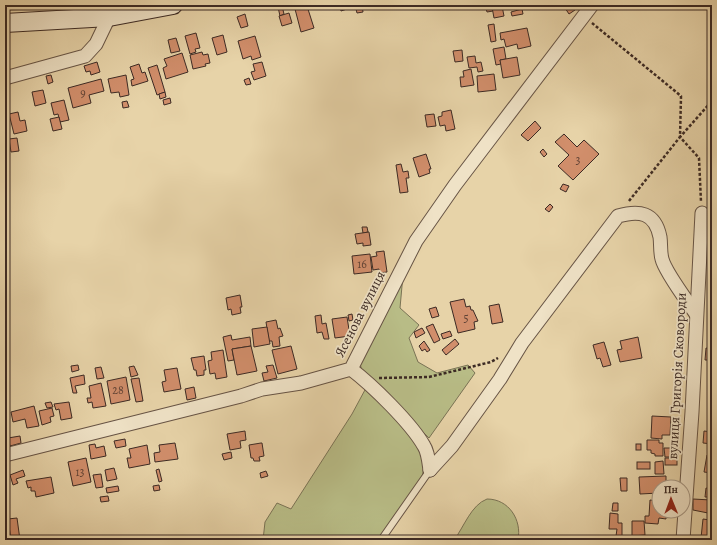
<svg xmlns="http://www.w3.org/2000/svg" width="717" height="545" viewBox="0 0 717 545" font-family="Alegreya,serif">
<rect width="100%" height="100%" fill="#e7d3a8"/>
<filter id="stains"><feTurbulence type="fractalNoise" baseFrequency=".005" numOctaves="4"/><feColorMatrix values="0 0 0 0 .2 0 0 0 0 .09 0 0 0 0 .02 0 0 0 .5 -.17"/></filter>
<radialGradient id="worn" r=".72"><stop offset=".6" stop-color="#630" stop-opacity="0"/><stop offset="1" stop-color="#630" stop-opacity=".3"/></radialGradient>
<g fill="#b8bc86" stroke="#7a7355">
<polygon points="5,5 78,5 60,8 5,10"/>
<polygon points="403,275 400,308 419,325 409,338 418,362 437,373 468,365 475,373 429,438 362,371 359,360"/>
<polygon points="366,388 422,447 425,462 422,477 378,540 263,540 265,522 277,503 291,509 352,414"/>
<path d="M487 499C509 499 522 520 518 540H454C464 527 471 505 487 499Z"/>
</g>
<g fill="#d18e6b" stroke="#3c2a24">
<polygon points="334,5 349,5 350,8 341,11 340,5 334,6"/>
<polygon points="355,5 362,5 363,12 357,13"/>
<polygon points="485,5 492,5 493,11 487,12"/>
<polygon points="563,5 572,5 575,10 569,14"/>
<polygon points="282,6 284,14 280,16 278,7"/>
<polygon points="307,6 314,28 301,32 295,9"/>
<polygon points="502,6 504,16 494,18 492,7"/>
<polygon points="522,9 523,14 512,16 511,12"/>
<polygon points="289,13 292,23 282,26 279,16"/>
<polygon points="245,14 248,26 241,28 237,17"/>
<polygon points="494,24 496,41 491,42 488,25"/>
<polygon points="527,28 531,46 518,49 517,44 506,47 504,39 501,40 500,33"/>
<polygon points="196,33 200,48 195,49 196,52 190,54 185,36"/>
<polygon points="223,35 227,52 217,55 212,38"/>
<polygon points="255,36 261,57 252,60 251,56 243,59 238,41"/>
<polygon points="176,38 180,51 171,53 168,40"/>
<polygon points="504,47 506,59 500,60 501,64 496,65 493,49"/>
<polygon points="462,50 463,61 455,62 453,51"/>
<polygon points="202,52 203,55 208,54 210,63 205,64 206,66 193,69 190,55"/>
<polygon points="182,53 188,72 166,79 163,68 167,66 164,59"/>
<polygon points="475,56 476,63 481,62 483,71 478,72 477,67 469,68 467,57"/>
<polygon points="517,57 520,75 503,78 500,60"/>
<polygon points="97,62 100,72 91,75 90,71 86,72 84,66"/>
<polygon points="262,62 266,76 254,80 251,72 255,71 253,64"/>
<polygon points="139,64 142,73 145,72 148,81 132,86 131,80 134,79 130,67"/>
<polygon points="157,65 165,92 157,95 148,68"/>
<polygon points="471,69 474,85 461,87 460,77 464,77 463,71"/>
<polygon points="494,74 496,90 478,92 477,76"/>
<polygon points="51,75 53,82 48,84 46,76"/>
<polygon points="126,75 129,95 120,97 119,92 111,93 108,79"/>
<polygon points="249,78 251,84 246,85 244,80"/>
<polygon points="101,79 104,91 89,95 91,103 73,108 68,88"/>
<polygon points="43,90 46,103 35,106 32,92"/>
<polygon points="165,92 166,97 160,99 159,94"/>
<polygon points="170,98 171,103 164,105 163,100"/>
<polygon points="64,100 69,120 60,122 58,114 54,115 51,103"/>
<polygon points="127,101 129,107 123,108 122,102"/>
<polygon points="451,110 455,129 446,131 445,125 440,126 438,117 442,116 442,112"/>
<polygon points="18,112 20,121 25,120 27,131 14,134 9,114"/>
<polygon points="434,114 436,126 427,127 425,115"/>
<polygon points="59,117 62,129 53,131 50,119"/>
<polygon points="535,121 541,128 528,141 521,135"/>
<polygon points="564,134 577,147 584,140 599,154 573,180 558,166 569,155 555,142"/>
<polygon points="17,138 19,151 11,152 9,139"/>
<polygon points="543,149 547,154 544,157 540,152"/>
<polygon points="426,154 431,169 429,169 430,173 419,177 413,158"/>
<polygon points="401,164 403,172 408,171 409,178 406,178 408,192 400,193 396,165"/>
<polygon points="563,184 569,186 566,192 560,189"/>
<polygon points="550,204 553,207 549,212 545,209"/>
<polygon points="362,227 367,227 368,232 363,233"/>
<polygon points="369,232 371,245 363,246 363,243 357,244 355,234"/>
<polygon points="384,251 387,272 379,273 379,269 373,270 371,257 377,256 376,252"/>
<polygon points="370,254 372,272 354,274 352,256"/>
<polygon points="240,295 242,307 240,307 241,313 232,315 231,309 228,310 226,298"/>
<polygon points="464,299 466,307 470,306 471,310 473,310 478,321 474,322 475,329 458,333 450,302"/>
<polygon points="499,304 503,322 492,324 489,306"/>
<polygon points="436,307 439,316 432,318 429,309"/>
<polygon points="352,314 353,320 349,321 348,315"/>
<polygon points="321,315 322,324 326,323 329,339 324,339 322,332 317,333 315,316"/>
<polygon points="347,317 350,336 335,338 332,319"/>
<polygon points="276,320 278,329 280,328 283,336 279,337 280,346 273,347 272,341 269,341 266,322"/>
<polygon points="710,320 712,320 712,338 709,337"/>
<polygon points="433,324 440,340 434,343 426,327"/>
<polygon points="267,327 270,344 254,347 252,329"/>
<polygon points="422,328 425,333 416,338 414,332"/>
<polygon points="450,331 452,336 443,339 441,334"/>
<polygon points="231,335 232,340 250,337 251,346 232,349 234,360 228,361 223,337"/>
<polygon points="638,337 642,358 620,362 617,350 622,349 620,341"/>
<polygon points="455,339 459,344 446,355 442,350"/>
<polygon points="424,341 430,350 427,352 425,349 422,351 419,346"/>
<polygon points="604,342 611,365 603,367 600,358 597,359 593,345"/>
<polygon points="251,346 257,371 237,375 232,349"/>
<polygon points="291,346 297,369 278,374 272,350"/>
<polygon points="706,348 712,349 712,360 705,360"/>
<polygon points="223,350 227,377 216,379 215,373 210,374 208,361 212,360 211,352"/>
<polygon points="204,356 206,370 204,370 204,375 197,376 196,370 194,370 191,358"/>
<polygon points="78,365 79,370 72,372 71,366"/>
<polygon points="273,365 277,378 264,381 262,373 268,372 266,366"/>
<polygon points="134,366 138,375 131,377 129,367"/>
<polygon points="101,367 104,378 97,379 95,368"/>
<polygon points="177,368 181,389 164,392 162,382 166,381 164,370"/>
<polygon points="84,375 85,384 75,386 77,393 73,393 70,378"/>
<polygon points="126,377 130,400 111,404 107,381"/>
<polygon points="139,378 143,401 136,402 131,379"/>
<polygon points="101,383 106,406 93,408 92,402 88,403 87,398 91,398 89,386"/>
<polygon points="194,387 196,398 187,400 185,389"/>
<polygon points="51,402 53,407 47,408 45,403"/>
<polygon points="69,402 72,418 61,420 59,409 56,410 54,404"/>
<polygon points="34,406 39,426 27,428 25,419 13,422 11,412"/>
<polygon points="52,408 54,416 50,417 51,422 42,425 39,411"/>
<polygon points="652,416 671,417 670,435 662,435 662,439 651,438"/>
<polygon points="245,431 246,440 240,441 241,448 230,450 227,434"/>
<polygon points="704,431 712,432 712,444 703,443"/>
<polygon points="20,436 21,443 10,446 8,438"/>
<polygon points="125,439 126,446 116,448 114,441"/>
<polygon points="647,440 659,440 659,443 663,443 663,456 655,456 655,454 651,453 651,450 647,450"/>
<polygon points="175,443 178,459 155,462 154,453 160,452 159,445"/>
<polygon points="261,443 262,443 264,456 259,457 260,461 254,461 253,458 251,458 249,445"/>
<polygon points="95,444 96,448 104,446 106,456 91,459 89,445"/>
<rect x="636" y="444" width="5" height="6"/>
<polygon points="147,445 150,464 129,468 127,458 131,458 129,449"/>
<polygon points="664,448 678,448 678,457 665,457"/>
<polygon points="231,452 232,458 224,460 222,454"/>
<polygon points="707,455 712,456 712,473 704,472"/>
<polygon points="86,458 91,482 73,486 68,462"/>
<rect x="665" y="458" width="12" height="7"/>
<polygon points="663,461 664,474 655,474 655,462"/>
<rect x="637" y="462" width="13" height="7"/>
<polygon points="114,468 117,479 107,481 105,470"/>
<polygon points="159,469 162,481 159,482 156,470"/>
<polygon points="23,470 25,476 16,479 18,483 13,485 10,475"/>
<polygon points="266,471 268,476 261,478 260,473"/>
<polygon points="101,474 103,487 96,488 93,475"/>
<polygon points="666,476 666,487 659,487 659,493 640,494 639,477"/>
<polygon points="51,477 54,493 36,497 35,491 31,491 31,487 28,488 26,481"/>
<polygon points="620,478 627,478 627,491 621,491"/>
<polygon points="159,485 160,490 154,491 153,486"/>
<polygon points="118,486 119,491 107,493 106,488"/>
<polygon points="706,488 712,489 712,497 705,497"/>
<polygon points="108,496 109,501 101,502 100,497"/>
<polygon points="693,499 711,500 708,513 693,510"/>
<polygon points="650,500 659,501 659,511 666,511 666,519 659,518 658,524 645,523 645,516 649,516"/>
<polygon points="613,503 618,503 618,511 612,511"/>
<polygon points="610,513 618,514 618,523 622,523 622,537 616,536 617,529 609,529"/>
<polygon points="710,515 712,515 712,538 701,538 703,519 710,520"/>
<polygon points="17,518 20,540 11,540 8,519"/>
<polygon points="632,521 644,521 645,535 632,536"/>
<polygon points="647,537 664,537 664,540 641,540 641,538"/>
</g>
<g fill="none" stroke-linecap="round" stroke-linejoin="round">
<g stroke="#675445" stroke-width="8">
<polyline id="lane" points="381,540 430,470"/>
</g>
<g stroke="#675445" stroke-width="15">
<g id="street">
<polyline points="5,78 85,56 96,44 109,17"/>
<path d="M351 369C372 385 411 423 424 446 428 452 429 463 430 470"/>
<polyline points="5,455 241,396 262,389 301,383 351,369 416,241 455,185 592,5"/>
<path d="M430 470 452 446 500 379 522 343 618 216C639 210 655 212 660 237 661 244 660 252 662 259 665 272 688 302 696 314"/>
<polyline points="683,540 692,412 702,213"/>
</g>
</g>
<g stroke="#3c2a24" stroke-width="20">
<polyline id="secondary" points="5,23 109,17 173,5"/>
</g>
<g stroke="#3c2a24" stroke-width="2.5" stroke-dasharray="3 2" stroke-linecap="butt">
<polyline points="592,23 681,96 680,137 712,101"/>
<polyline points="629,201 680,137 699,158 701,202"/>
<polyline points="379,378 429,377 491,362 498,358"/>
</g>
<use href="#lane" stroke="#efe2c6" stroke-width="6"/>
<use href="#street" stroke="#efe2c6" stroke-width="13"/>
<use href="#secondary" stroke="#efe2c6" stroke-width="18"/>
</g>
<g text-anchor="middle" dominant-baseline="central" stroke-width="3.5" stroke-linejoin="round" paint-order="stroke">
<g font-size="12" fill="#614336">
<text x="83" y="93">9</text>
<text x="578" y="160">3</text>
<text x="362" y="264">16</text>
<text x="466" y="318">5</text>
<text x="118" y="390">28</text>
<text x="80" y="472">13</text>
</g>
<g font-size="14" fill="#3c2a24" stroke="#efe2c6">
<text transform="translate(360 314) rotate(-63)">Ясенова вулиця</text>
<text transform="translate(677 376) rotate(-87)">вулиця Григорія Сковороди</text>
</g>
</g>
<rect width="717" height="545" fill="none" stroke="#e7d3a8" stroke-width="20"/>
<rect x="6" y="6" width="705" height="533" fill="none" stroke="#3c2a24" stroke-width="2"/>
<rect x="10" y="10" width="697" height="525" fill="none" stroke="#3c2a24"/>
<g transform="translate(671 499) rotate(359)"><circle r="19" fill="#efe2c6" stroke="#a79885"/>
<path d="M0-3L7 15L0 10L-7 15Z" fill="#8f2418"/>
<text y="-6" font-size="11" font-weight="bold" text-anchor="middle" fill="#3c2a24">Пн</text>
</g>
<rect width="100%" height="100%" filter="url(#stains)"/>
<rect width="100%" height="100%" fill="url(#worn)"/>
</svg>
